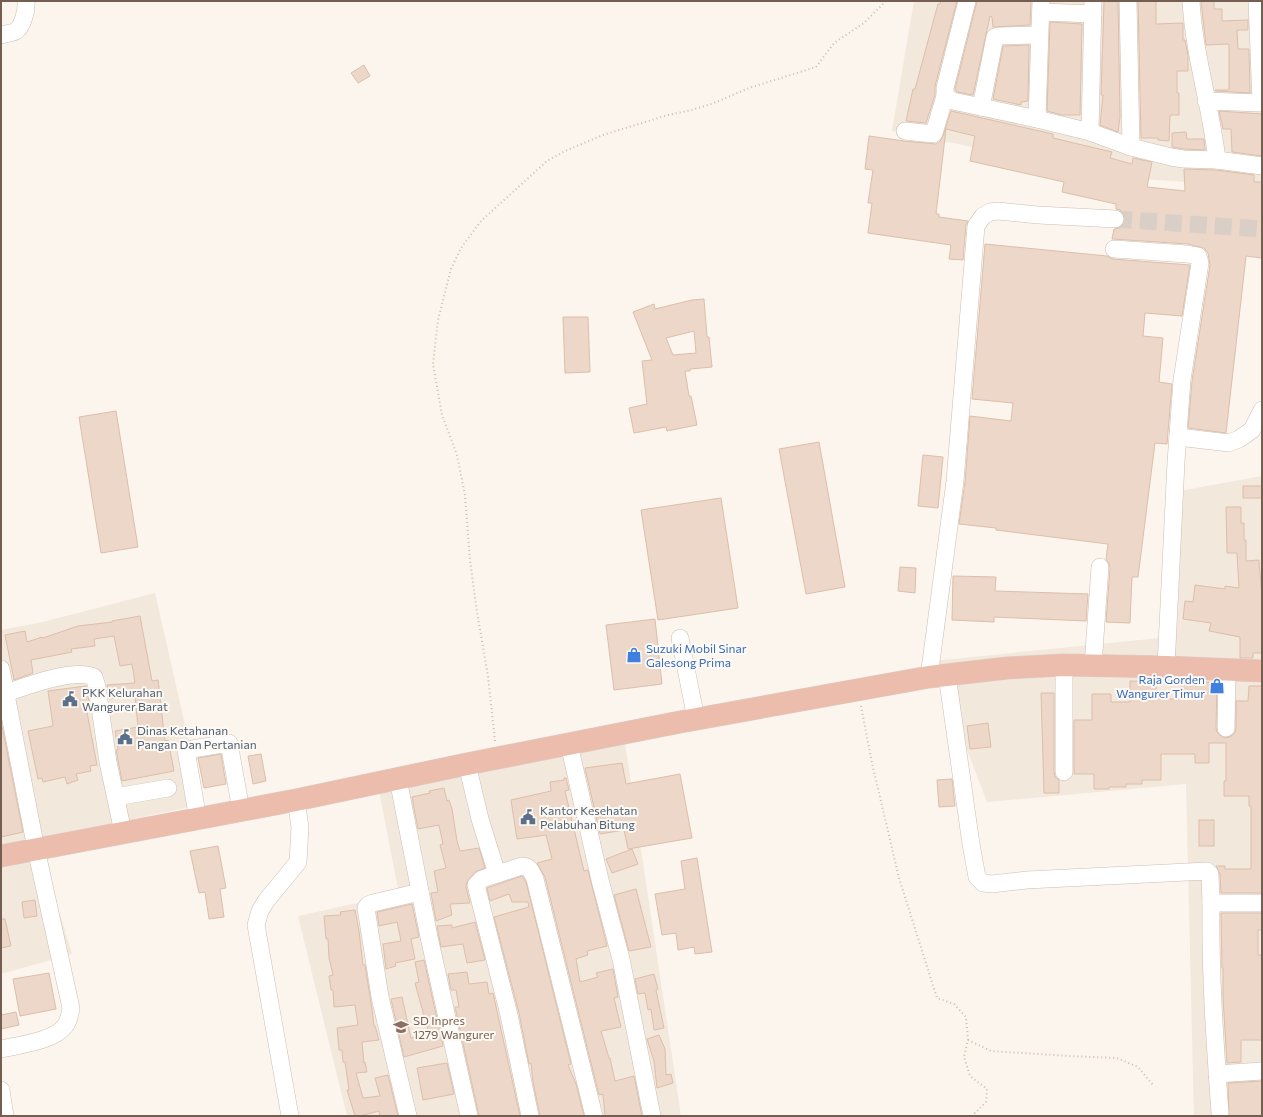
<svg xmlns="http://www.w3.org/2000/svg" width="1263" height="1117" viewBox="0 0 1263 1117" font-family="Commissioner,sans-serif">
<rect width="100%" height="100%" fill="#fbf5ed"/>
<g fill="#f2e8dc">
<polygon points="914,1 1262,1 1262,187 1129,178 892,131"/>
<polygon points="1262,476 1262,1116 1194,1116 1186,784 987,802 933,661 1170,637 1180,491"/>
<polygon points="155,593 203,804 37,840 72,954 1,974 1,630 43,622"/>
<polygon points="622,723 681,1116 347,1116 298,916 399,894 376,775"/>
</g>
<g fill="#edd7c8" stroke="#ddbeaa" fill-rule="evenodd">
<polygon points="941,1 957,1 935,86 935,95 926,123 906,121 913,89 915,89 938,4 940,4"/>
<polygon points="977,1 1031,1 1030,25 993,27 992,17 990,16 973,95 957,92 955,89"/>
<polygon points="1104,1 1118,1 1120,117 1118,132 1100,125 1103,95 1101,95"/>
<polygon points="1138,1 1156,1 1156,24 1183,23 1183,40 1185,40 1188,55 1188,71 1177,71 1177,93 1179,93 1179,115 1170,115 1169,141 1158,140 1158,138 1141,138"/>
<polygon points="1201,1 1214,1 1214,9 1222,9 1222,21 1248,20 1248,30 1237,30 1238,49 1249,49 1250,93 1215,91 1215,90 1229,90 1229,44 1206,45"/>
<polygon points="1050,22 1082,24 1080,115 1062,115 1047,111"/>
<polygon points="1029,45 1028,101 1021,102 1021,105 993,99 1003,46"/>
<polygon points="364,65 370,76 358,83 351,73"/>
<polygon points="951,111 1053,134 1053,138 1112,152 1110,158 1132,164 1133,158 1152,162 1147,187 1185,191 1184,169 1216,170 1254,175 1254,182 1262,182 1262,258 1246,256 1226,433 1188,428 1192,381 1210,265 1208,253 1204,248 1188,244 1112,239 1114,229 1120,228 1123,225 1125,220 1124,214 1120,210 1116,209 1116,204 1062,192 1064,182 970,161 975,136 946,129 936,214 939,214 939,217 968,221 966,225 963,260 949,259 951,245 868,233 872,203 868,203 873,170 865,169 869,136 904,141 936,144 940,141 943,136"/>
<polygon points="1219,111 1262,114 1262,156 1232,152 1231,129 1223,129"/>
<polygon points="1186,132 1187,139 1204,139 1205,150 1184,149 1172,147 1172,133"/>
<polygon points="985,244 1107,256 1113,259 1190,265 1182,316 1145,313 1143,336 1163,338 1159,382 1172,384 1167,444 1155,443 1138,577 1132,577 1130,623 1106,622 1110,568 1109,563 1106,559 1108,544 996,530 996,528 959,524 965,482 970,416 1011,421 1013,403 972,399"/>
<path d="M704 299 707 337H709L712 367 690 369V371H685L689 396H691L697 425 667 431 666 427 634 433 629 408 647 404 642 361 652 360 633 312 654 304 655 309 692 300ZM694 331 696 353 673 355 666 338Z"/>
<polygon points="563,317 588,317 590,372 565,373"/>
<polygon points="116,411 138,547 101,553 79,417"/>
<polygon points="819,442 845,587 806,594 779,449"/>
<polygon points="923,455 943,457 938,508 918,506"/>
<rect x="1243" y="486" width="19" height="12"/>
<polygon points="721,498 738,608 658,620 641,510"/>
<polygon points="1226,507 1241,507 1241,523 1244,523 1244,540 1246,540 1246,561 1259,560 1262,597 1262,653 1253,653 1253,658 1240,658 1240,637 1209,631 1211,623 1183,619 1185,601 1193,602 1195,585 1225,589 1225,586 1239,588 1237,553 1227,553"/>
<polygon points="900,567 916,568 915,593 898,591"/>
<polygon points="953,576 996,577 995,591 1088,594 1086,621 994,617 994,622 952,620"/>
<polygon points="140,616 152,681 158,680 165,741 168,740 174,771 122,781 118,760 116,750 118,750 115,731 138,727 135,696 109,699 107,685 135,683 132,664 120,666 114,636 94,639 95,646 71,649 72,652 31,660 33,673 14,680 5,635 25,631 27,642 42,637 43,638 78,626 112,622 112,621"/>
<polygon points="655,619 662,684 614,690 606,625"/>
<polygon points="1130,681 1156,682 1156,699 1181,699 1181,682 1217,682 1216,728 1217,732 1221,736 1225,738 1230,737 1235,733 1236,728 1236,701 1248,701 1249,686 1262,686 1262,893 1221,893 1220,874 1216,866 1225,866 1225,869 1251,869 1251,806 1249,806 1249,796 1224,796 1224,781 1226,781 1226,743 1209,743 1209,763 1195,763 1195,754 1161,754 1161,780 1142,780 1142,784 1126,784 1126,787 1109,787 1109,789 1094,789 1094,774 1074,774 1074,720 1092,720 1092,694 1111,694 1111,702 1130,702"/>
<polygon points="86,686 90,706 86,707 97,765 90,766 91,771 76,774 78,780 67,784 65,777 43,782 42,778 38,779 28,731 53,726 48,691"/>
<polygon points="1041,693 1054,693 1054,772 1055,777 1059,780 1059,793 1044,793"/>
<polygon points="1,721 23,832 1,837"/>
<polygon points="988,723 991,747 970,749 967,726"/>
<polygon points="221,754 226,784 204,788 198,758"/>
<polygon points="261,754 266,781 253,784 248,756"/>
<polygon points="622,763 626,784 680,774 692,838 628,849 624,830 600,834 585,768"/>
<polygon points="564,778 566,778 569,790 565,791 584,871 588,870 607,946 587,951 588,955 576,959 580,982 598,977 596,973 613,969 618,997 614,998 621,1027 601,1031 609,1058 610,1058 615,1081 634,1076 642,1116 605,1116 603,1094 599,1095 545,877 537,863 552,859 546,835 517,839 511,800 551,791 550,782 564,780"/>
<polygon points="952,779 955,806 939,807 937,780"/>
<polygon points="444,788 447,801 449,800 452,809 457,841 460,851 479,848 485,868 475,872 467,882 466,887 470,903 450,904 452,915 436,921 431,893 438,892 434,871 446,868 440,845 443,844 439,825 418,829 412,797 430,793 429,791"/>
<rect x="1199" y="820" width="15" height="26"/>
<polygon points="218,846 226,888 220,889 224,917 209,919 205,892 199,893 190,851"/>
<polygon points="632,849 638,864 612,873 606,859"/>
<polygon points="697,858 712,952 695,954 694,947 678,950 676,933 662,935 655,894 685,889 681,861"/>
<polygon points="522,876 526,882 571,1064 568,1065 576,1084 584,1116 540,1116 533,1082 531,1063 529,1064 519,1013 494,917 529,907 528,902 512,902 509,894 490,901 487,888"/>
<polygon points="636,889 651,947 629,951 614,895"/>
<polygon points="35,900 37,916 24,918 22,902"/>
<polygon points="412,904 419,937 411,939 415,959 395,963 396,966 386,969 383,944 401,941 397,922 379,926 377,912"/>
<polygon points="355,910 359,931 363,965 365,965 372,1009 374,1026 375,1026 379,1040 362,1042 364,1063 365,1062 367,1072 356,1073 363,1098 380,1096 375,1078 388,1075 398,1116 380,1116 379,1111 360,1116 355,1116 347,1090 349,1090 345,1062 343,1062 342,1050 339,1050 337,1028 358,1025 355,1005 334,1007 333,990 331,990 329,976 333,975 329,958 328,939 326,939 324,916 341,915 340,912"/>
<polygon points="1221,913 1262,913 1262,930 1258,930 1258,955 1262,955 1262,1040 1241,1040 1241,1062 1227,1063 1223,997 1223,968 1222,968"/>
<polygon points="1,919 5,919 11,946 1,948"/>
<polygon points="475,922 485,960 467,963 463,944 441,947 437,926 452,925 452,928"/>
<polygon points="424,960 443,1046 404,1057 391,999 402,997 411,1038 429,1034 415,983 419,982 415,962"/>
<polygon points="467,972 469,984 487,982 489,994 493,993 520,1116 479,1116 455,1007 459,1007 456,990 451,990 448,974"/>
<polygon points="49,973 56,1009 20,1016 13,979"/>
<polygon points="654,974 658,989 656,990 664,1028 654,1030 651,1009 648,1010 645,993 638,994 635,979"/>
<polygon points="16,1012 19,1025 1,1029 1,1015"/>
<polygon points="659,1035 665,1049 666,1075 671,1074 673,1083 657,1088 654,1061 647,1039"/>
<polygon points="447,1063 454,1094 423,1100 417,1068"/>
<polygon points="1262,1081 1262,1116 1229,1116 1228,1083"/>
</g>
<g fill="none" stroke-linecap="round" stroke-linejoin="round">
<polyline stroke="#d9cfc6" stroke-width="17" stroke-dasharray="17 8" stroke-linecap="butt" points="1115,219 1262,229"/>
<g stroke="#ccbeb4" stroke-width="18">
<g id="minor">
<polyline points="967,1 945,88 945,96 953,101 1037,119 1090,132 1131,147 1171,157 1183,159 1217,160 1262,166"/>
<polyline points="1128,1 1131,147"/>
<path d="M1191 1C1194 55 1211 107 1217 160"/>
<polyline points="1041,12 1093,14"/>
<path d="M1 35C6 34 12 33 16 31 23 26 27 9 26 1"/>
<polyline points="1206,101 1261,103 1257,1"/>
<polyline points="981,107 995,37 999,36 1039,35"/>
<polyline points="1037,119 1041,1"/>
<polyline points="905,131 933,134 934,133 945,96"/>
<polyline points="1090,132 1093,1"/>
<polyline points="1114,249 1187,254 1198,256 1200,263 1182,380 1176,462 1166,667"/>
<polyline points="1178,437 1229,443 1239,439 1252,430 1262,410"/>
<polyline points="680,638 696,719"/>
<polyline points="1093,665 1100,567"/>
<path d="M1 669 36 849 71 1008C70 1014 69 1021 65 1026 54 1041 19 1045 1 1049"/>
<polyline points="947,675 971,844 977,877 983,883 992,884 1027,880 1207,871 1210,874 1211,903"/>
<polyline points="929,677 955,481 976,226 983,216 990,212 998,211 1038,215 1115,219"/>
<path d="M6 693C27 686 73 668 94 677L97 687 108 762 123 832"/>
<polyline points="1226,728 1227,671"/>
<polyline points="569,744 600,880 621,959 652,1116"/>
<polyline points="467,764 480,819 497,874"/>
<polyline points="1064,772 1064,665"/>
<polyline points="398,779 429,937 469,1116"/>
<polyline points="116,797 168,788"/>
<polyline points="198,819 186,750 229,743 241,810"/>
<polyline points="1217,1074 1262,1071"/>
<polyline points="1,1090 5,1116"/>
<path d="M1220 1113C1215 1043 1210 974 1211 903H1262"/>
<polyline points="290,1116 256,925 260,911 266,901 298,862 300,827 296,800"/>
<polyline points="408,1116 380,997 366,908 368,905 373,903 420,892"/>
<path d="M530 1116 509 1015 476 885 482 879 522 866C530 866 532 873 535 879L594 1116"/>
</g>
</g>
<g stroke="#d8d2cf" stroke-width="23">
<polyline id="highway" points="1,856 296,800 467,764 680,722 929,677 1007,668 1064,665 1166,667 1262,671"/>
</g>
<g stroke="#d2baab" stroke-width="2" stroke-dasharray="1 3" stroke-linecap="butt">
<polyline points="861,706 872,763 899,878 937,998 954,1004 966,1017 968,1040 964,1057 970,1076 987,1089 986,1102 972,1116"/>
<polyline points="495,741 488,676 477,612 470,560 465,495 457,455 442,415 433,364 438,320 451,269 461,248 481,221 547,161 565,151 603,135 668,115 692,110 714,103 749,88 816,67 834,43 864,23 886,1"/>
<polyline points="968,1040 991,1051 1069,1056 1117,1058 1138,1067 1153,1085"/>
</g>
<use href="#minor" stroke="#fff" stroke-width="17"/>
<use href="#highway" stroke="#ecbdac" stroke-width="22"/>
</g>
<defs>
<g id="shop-bare" transform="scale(1.2)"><path d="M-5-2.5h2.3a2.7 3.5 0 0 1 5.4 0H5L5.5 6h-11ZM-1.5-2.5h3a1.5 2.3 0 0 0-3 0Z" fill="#3f7fe0" stroke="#fdf9f3" stroke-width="2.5" paint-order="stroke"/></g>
<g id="civic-bare" transform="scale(1.2)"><path d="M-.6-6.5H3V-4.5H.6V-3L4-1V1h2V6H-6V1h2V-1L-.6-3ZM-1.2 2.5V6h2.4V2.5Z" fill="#5c6f8a" stroke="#fdf9f3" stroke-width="2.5" paint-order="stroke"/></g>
<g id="school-bare" transform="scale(1.2)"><path d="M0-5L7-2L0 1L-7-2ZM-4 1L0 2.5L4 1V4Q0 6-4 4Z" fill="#8d6e63" stroke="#fdf9f3" stroke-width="2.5" paint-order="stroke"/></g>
</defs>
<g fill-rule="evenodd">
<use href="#shop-bare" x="634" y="655"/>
<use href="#shop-bare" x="1217" y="686"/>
<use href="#civic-bare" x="70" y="699"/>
<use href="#civic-bare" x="125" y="737"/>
<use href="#civic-bare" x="528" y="817"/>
<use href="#school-bare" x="401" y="1027"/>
</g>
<g text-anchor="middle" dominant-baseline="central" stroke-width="4" stroke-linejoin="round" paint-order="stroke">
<g font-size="12" fill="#366cbe" stroke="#fdf9f3" text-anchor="start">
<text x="646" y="648">Suzuki Mobil Sinar<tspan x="646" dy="14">Galesong Prima</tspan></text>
<text x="1205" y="679" text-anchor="end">Raja Gorden<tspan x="1205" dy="14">Wangurer Timur</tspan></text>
</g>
<g font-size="12" fill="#4e5e75" stroke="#fdf9f3" text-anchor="start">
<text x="82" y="692">PKK Kelurahan<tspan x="82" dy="14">Wangurer Barat</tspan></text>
<text x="137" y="730">Dinas Ketahanan<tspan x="137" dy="14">Pangan Dan Pertanian</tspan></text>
<text x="540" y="810">Kantor Kesehatan<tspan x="540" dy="14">Pelabuhan Bitung</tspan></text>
</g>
<g font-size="12" fill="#785e54" stroke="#fdf9f3" text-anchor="start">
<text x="413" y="1020">SD Inpres<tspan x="413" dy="14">1279 Wangurer</tspan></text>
</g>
</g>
<rect width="1263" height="1117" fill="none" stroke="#745e52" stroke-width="4"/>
</svg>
